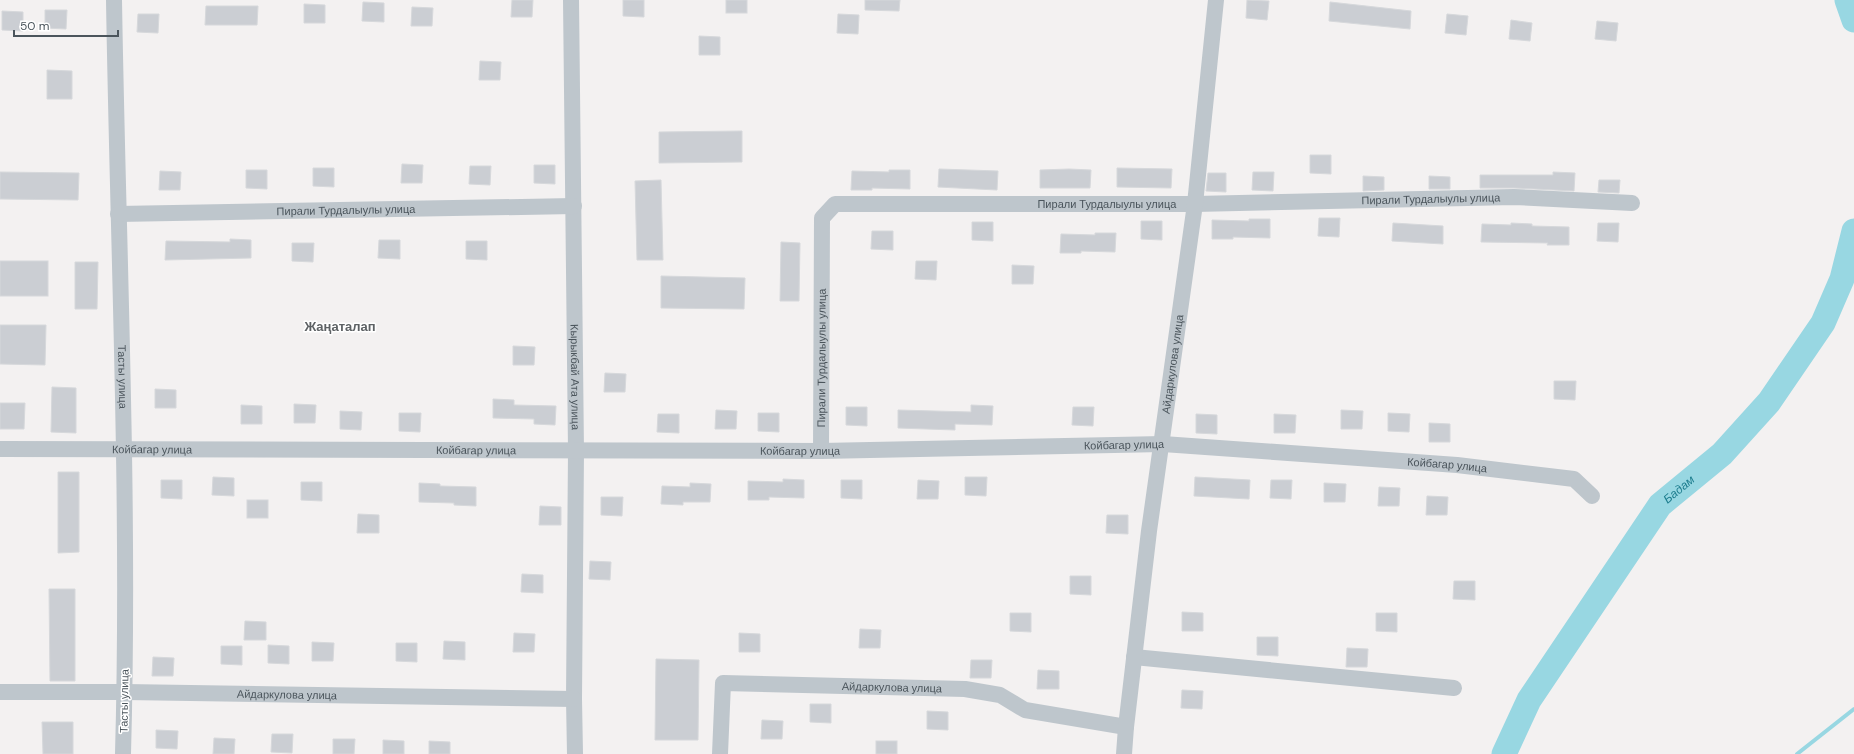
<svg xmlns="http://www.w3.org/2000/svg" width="1854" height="754" viewBox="0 0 1854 754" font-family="'DM Sans',sans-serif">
<rect width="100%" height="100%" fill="#f3f1f1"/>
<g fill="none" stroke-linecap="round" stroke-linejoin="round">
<polyline stroke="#98d7e2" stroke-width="4" points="1797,754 1854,709"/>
<g stroke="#98d7e2" stroke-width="25">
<polyline points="1847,0 1854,20"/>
<path id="s1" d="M1504 754 1529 700 1660 505 1722 454 1769 402 1823 323 1842 279 1854 231"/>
</g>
</g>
<g fill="#cbced3" stroke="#d6d8db">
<polygon points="512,0 533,0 532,17 511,17"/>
<polygon points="623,0 644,0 644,17 623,16"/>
<rect x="726" y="0" width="21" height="13"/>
<polygon points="865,0 900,0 899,11 865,10"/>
<polygon points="1247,0 1269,1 1267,20 1246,18"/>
<polygon points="363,2 384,3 384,22 362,21"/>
<polygon points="1330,2 1411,11 1410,29 1329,21"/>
<polygon points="304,4 325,5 325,23 304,23"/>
<polygon points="206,6 258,6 257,25 205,25"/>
<polygon points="412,7 433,8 432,26 411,26"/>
<polygon points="45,10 67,10 66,29 45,28"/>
<polygon points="2,11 23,12 23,31 2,30"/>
<polygon points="138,14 159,14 158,33 137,32"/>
<polygon points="838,14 859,15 858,34 837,33"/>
<polygon points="1447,14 1468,16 1466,35 1445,33"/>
<polygon points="1511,20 1532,23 1530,41 1509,39"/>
<polygon points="1597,21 1618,23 1616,41 1595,39"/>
<polygon points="699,36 720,37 720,55 699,55"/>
<polygon points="480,61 501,62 500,80 479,80"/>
<polygon points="47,70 72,71 72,99 47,99"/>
<polygon points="742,131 742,162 659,163 659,132"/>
<polygon points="1310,155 1331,155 1331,174 1310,173"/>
<polygon points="402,164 423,165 422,183 401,183"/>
<polygon points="534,165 555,165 555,184 534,183"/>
<polygon points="470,166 491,166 490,185 469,184"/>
<polygon points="313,168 334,168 334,187 313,186"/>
<polygon points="1117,168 1172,169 1171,188 1117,187"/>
<polygon points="939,169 998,171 997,190 938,187"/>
<polygon points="1069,169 1091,170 1090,188 1040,188 1040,170"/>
<polygon points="246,170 267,170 267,189 246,188"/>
<polygon points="889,170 910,170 910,189 872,188 872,190 851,190 852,171 889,172"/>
<polygon points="160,171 181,172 180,190 159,190"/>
<polygon points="0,172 79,173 78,200 0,199"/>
<polygon points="1253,172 1274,172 1273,191 1252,190"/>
<polygon points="1553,172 1575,173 1574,191 1514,188 1480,188 1480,175 1553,175"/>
<polygon points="1208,173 1226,173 1226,192 1206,191"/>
<polygon points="1363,176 1384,177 1384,190 1363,191"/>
<polygon points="1429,176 1450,177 1450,189 1429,189"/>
<polygon points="661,180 663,260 637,260 635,181"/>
<polygon points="1599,180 1620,180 1619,193 1598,192"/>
<polygon points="1319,218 1340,218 1339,237 1318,236"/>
<polygon points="1249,219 1270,219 1270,238 1233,237 1233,239 1212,239 1212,220 1249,221"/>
<polygon points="1141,221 1162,221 1162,240 1141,239"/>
<polygon points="972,222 993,222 993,241 972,240"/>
<polygon points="1393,223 1443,226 1443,244 1392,241"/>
<polygon points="1511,223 1532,224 1532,226 1569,227 1569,245 1547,245 1548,243 1481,242 1482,224 1511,225"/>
<polygon points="1598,223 1619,223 1618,242 1597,241"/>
<polygon points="872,231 893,231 893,250 871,249"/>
<polygon points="1095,233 1116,233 1115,252 1081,251 1081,253 1060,253 1061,234 1095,235"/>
<polygon points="230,239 251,240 251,258 165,260 166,241 230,242"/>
<polygon points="379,240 400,240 400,259 378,258"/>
<polygon points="466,241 487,241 487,260 466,259"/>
<polygon points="781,242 800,243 799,301 780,301"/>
<polygon points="292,243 314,243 313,262 292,261"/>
<rect x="0" y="261" width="48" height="35"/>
<polygon points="916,261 937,261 936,280 915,279"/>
<polygon points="75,262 98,262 97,309 75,309"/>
<polygon points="1012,265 1034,266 1033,284 1012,284"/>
<polygon points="661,276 745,278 744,309 661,308"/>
<polygon points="0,325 46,325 45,365 0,364"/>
<polygon points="513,346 535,347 534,365 513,365"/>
<polygon points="605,373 626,374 625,392 604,392"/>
<polygon points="1554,381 1576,381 1575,400 1554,399"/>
<polygon points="52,387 76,388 76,433 51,432"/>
<polygon points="155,389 176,390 176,408 155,408"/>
<polygon points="493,399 514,400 514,405 556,406 555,425 534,424 534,419 493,418"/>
<polygon points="0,403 25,403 24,429 0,429"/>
<polygon points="294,404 316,405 315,423 294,423"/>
<polygon points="241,405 262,406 262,424 241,424"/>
<polygon points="971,405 993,406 992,425 955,424 955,430 898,428 898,410 971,412"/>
<polygon points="846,407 867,407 867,426 846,425"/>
<polygon points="1073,407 1094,407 1093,426 1072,425"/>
<polygon points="716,410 737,411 736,429 715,429"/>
<polygon points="1341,410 1363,411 1362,429 1341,429"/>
<polygon points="340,411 362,412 361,430 340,429"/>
<polygon points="399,413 421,413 420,432 399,431"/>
<polygon points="758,413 779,413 779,432 758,431"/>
<polygon points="1388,413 1410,414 1409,432 1388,431"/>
<polygon points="658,414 679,414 679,433 657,432"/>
<polygon points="1196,414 1217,415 1217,434 1196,433"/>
<polygon points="1274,414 1296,415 1295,433 1274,433"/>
<polygon points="1429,423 1450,424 1450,442 1429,442"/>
<polygon points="58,472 79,472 79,552 58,553"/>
<polygon points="213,477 234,478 234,496 212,495"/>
<polygon points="965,477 987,477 986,496 965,495"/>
<polygon points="1195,477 1250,480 1249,499 1194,496"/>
<polygon points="783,479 804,480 804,498 769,497 769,500 748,500 748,481 783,482"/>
<polygon points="161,480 182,480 182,499 161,498"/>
<polygon points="841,480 862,480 862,499 841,498"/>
<polygon points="918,480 939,481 938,499 917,499"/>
<polygon points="1271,480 1292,480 1291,499 1270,498"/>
<polygon points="301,482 322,482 322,501 301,500"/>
<polygon points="419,483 440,484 440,486 476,487 476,506 454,505 454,503 419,502"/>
<polygon points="690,483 711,484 710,502 683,502 683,505 661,504 662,486 690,487"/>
<polygon points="1324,483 1346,484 1345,502 1324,502"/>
<polygon points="1379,487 1400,488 1399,506 1378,506"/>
<polygon points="1427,496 1448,497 1447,515 1426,515"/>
<polygon points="601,497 623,497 622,516 601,515"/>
<rect x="247" y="500" width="21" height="18"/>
<polygon points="540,506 561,507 561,525 539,525"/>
<polygon points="358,514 379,515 379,533 357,533"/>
<polygon points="1107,515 1128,515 1128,534 1106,533"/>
<polygon points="590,561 611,562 610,580 589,579"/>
<polygon points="522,574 543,575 543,593 521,592"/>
<polygon points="1070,576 1091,576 1091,595 1070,594"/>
<polygon points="1454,581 1475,581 1475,600 1453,599"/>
<polygon points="49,589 75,589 75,681 50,681"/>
<polygon points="1182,612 1203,613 1203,631 1182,631"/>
<polygon points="1010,613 1031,613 1031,632 1010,631"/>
<polygon points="1376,613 1397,613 1397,632 1376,631"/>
<polygon points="245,621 266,622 266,640 244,640"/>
<polygon points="860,629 881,630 880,648 859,648"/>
<polygon points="514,633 535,634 534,652 513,652"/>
<polygon points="739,633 760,634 760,652 739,652"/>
<polygon points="1257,637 1278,637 1278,656 1257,655"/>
<polygon points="444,641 465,642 465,660 443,659"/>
<polygon points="312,642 334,643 333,661 312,661"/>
<polygon points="396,643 417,643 417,662 396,661"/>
<polygon points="268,645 289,646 289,664 268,663"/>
<polygon points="221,646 242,646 242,665 221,664"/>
<polygon points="1347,648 1368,649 1367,667 1346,667"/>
<polygon points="153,657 174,658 173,676 152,676"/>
<polygon points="656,659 699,660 698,740 655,740"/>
<polygon points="971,660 992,660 991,678 970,678"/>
<polygon points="1038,670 1059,671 1059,689 1037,689"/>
<polygon points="1182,690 1203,691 1202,709 1181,708"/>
<polygon points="810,704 831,704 831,723 810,722"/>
<polygon points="927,711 948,712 948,730 927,729"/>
<polygon points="762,720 783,721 782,739 761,739"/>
<polygon points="42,722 73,722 73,754 43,754"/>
<polygon points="156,730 178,731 177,749 156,748"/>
<polygon points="272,734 293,734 292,753 271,752"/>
<polygon points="214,738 235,739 234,754 213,754"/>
<polygon points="333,739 355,739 354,754 333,754"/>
<polygon points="383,740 404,741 404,754 383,754"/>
<polygon points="429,741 450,742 450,754 429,754"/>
<rect x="876" y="741" width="21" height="13"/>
</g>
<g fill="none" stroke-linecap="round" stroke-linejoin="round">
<g stroke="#bec6cc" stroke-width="16">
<path id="s2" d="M114 0C118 251 130 503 123 754"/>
<path id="s3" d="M571 0 576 451 574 699 575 754"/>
<path id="s4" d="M118 214 574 206"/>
<path id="s5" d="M0 449 821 451 1163 444 1457 465 1574 479 1592 496"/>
<path id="s6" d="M821 451 822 218 835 204H1195L1514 197 1632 203"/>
<polyline points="1134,657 1454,688"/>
<path id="s7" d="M0 692H125L574 699"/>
<path id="s8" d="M720 754 723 683 965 689 1000 695 1025 710 1126 727"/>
<path id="s9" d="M1124 754 1126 727 1149 531 1195 204 1216 0"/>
</g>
</g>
<g text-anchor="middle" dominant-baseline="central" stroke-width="3" stroke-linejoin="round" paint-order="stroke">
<g font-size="11" fill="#4b555c" stroke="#fff">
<text stroke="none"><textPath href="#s6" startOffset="848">Пирали Турдалыулы улица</textPath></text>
<text stroke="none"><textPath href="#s6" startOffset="524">Пирали Турдалыулы улица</textPath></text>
<text stroke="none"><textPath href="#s4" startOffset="228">Пирали Турдалыулы улица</textPath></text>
<text stroke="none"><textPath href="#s6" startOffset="93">Пирали Турдалыулы улица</textPath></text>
<text stroke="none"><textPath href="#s9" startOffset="393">Айдаркулова улица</textPath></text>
<text stroke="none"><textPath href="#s2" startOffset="377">Тасты улица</textPath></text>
<text stroke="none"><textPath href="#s3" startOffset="377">Кырыкбай Ата улица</textPath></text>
<text stroke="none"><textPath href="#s5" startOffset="1124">Койбагар улица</textPath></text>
<text stroke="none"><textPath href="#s5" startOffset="152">Койбагар улица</textPath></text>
<text stroke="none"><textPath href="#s5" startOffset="476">Койбагар улица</textPath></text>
<text stroke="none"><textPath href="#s5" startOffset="800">Койбагар улица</textPath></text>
<text stroke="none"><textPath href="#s5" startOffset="1448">Койбагар улица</textPath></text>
<text stroke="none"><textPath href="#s8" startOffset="240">Айдаркулова улица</textPath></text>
<text stroke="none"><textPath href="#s7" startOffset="287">Айдаркулова улица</textPath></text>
<text transform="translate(124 701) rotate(-89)">Тасты улица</text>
</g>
<g font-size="12" font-style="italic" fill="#1d7d8e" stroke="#fff">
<text stroke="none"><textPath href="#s1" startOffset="319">Бадам</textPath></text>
</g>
<g font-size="13" font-weight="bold" fill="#5e6265" stroke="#fff">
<text x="340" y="326">Жаңаталап</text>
</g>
</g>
<path d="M14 30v6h104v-6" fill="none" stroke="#4b555c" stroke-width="2"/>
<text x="20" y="30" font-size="12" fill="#4b555c" stroke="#ffffff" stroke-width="3" paint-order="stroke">50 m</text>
</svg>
